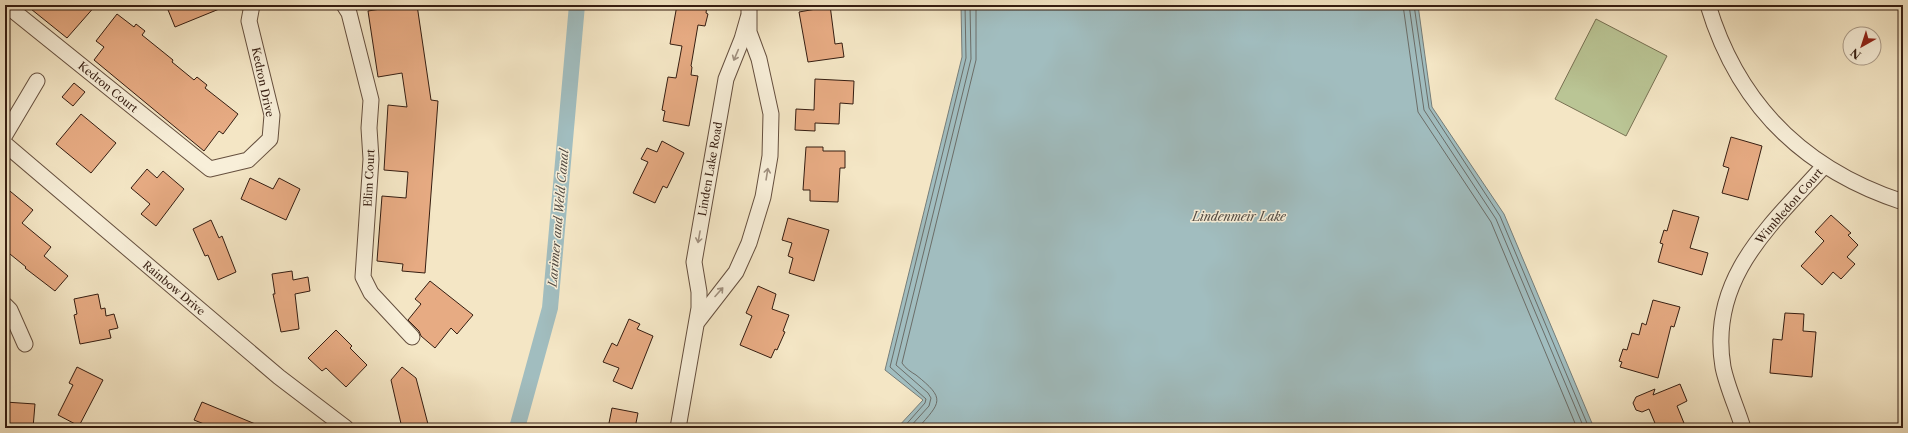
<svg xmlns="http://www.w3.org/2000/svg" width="1908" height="433" viewBox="0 0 1908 433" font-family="'Libre Caslon Text',serif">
<rect width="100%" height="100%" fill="#f4e6c5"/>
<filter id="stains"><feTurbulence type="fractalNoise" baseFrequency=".005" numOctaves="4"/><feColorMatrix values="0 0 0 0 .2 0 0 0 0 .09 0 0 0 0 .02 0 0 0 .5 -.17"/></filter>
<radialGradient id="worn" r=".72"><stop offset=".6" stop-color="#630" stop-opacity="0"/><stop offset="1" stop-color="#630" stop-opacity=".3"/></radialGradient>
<polygon fill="#bac595" stroke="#787153" points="1596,19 1667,56 1626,136 1555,99"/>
<polygon fill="#a1bdbf" stroke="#767d79" points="961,5 1418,5 1432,107 1504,214 1594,428 897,428 923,400 885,370 962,57"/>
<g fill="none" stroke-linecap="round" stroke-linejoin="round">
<g stroke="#6b6d68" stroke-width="1">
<polyline points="1403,5 1418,112 1491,222 1577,428"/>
<polyline points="1409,5 1424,110 1496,219 1584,428"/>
<polyline points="1414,5 1429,108 1500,216 1589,428"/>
<polyline points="903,428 925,403 926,399 890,367 966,58 965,5"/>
<polyline points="909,428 929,406 931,398 928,393 896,365 971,59 970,5"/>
<path d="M918 428C941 402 946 399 916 375 911 372 905 368 902 363L976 60V5"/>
</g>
<polyline stroke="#a1bdbf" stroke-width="16" points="517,428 550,308 577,5"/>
</g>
<g fill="#e7ab83" stroke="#351d11">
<polygon points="26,5 96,5 67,38"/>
<polygon points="166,5 229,5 175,27"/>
<polygon points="392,5 417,5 431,100 438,101 425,273 402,271 403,264 377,261 382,196 406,198 408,172 384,170 388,105 407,107 402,73 378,77 368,11 393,7"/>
<polygon points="677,5 707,5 706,13 708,14 705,26 698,25 691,66 692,67 691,75 698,76 689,126 663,121 665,111 662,110 668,77 676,78 682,46 670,44"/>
<polygon points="816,5 830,5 835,44 842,43 844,57 808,62 799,12 816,9"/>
<polygon points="117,14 134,27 136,24 145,31 142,35 173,60 172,62 194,80 197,77 207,85 205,88 238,114 223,134 219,131 204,151 94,60 104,47 96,41"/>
<polygon points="815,79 854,81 853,104 840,103 839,124 815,123 815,131 795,130 796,109 814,110"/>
<polygon points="74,83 85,92 73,106 62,97"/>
<polygon points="81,114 116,143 91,173 56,144"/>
<polygon points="1731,137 1762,146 1748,200 1722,193 1729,168 1723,166"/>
<polygon points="662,141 684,153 667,188 663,186 655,203 633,193 648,162 641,159 647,148 657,152"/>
<polygon points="806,147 823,147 823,151 845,151 845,168 840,168 838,202 810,201 810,190 803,190"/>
<polygon points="147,169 157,178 163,171 184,189 156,226 141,214 150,204 131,188"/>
<polygon points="250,178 273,189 279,178 300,189 286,220 241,199"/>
<polygon points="5,187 33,210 22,223 51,247 44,256 68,276 55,291 25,268 26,267 5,250"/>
<polygon points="1673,210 1699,217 1690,248 1708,253 1702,275 1658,262 1663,244 1660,243 1664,230 1667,231"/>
<polygon points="1831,215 1851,233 1848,235 1858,245 1847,257 1855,264 1841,279 1833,272 1822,285 1801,266 1824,241 1815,232"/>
<polygon points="788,218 829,230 814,281 789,273 793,258 788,256 792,243 782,240"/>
<polygon points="211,220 219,238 222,236 236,272 218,280 208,255 205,256 193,229"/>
<polygon points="292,271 293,280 308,277 310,291 295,294 299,329 281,332 273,294 275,294 272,274"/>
<polygon points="430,281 473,315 457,334 451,328 435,348 421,336 419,331 408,320 421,304 415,299"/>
<polygon points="758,286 776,294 772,309 789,315 783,331 785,332 777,350 775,349 771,358 740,345 752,316 746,313"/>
<polygon points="98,294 101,309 105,308 106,316 114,314 118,328 109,330 111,338 80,344 74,315 77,314 74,299"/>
<polygon points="1653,300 1680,307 1674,327 1671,326 1658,378 1620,367 1622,362 1619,361 1623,349 1627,350 1632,333 1639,335 1642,323 1646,325"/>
<polygon points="1785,313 1804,314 1803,331 1816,332 1812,377 1770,373 1773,339 1782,340"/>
<polygon points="629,319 640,324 637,329 653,336 632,389 613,381 619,368 603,362 612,343 617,346"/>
<polygon points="336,330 352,346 350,348 367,365 346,387 326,368 322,371 308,358"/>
<polygon points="77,367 103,380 79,426 58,415 73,385 69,383"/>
<polygon points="402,367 416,378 429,428 402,428 391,380"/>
<polygon points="1680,384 1687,401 1677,406 1686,428 1657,428 1649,409 1642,412 1636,410 1633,403 1636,397 1655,389 1653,395"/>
<polygon points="5,402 35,404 33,428 5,428"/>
<polygon points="202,402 265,428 214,428 194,420"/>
<polygon points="612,408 638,413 635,428 608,428"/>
</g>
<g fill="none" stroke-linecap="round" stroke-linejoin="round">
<g stroke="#654f3e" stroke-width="17">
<g id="street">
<polyline points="6,5 210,169 248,160 270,139 272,115 249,21 252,5"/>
<polyline points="344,5 349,13 371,100 369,128 371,159 363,277 371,293 412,337"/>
<path d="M1708 5C1738 105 1805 170 1903 202"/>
<polyline points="5,135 37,81"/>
<polyline points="5,144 279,377 346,428"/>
<polyline points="5,305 10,310 25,344"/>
<polyline points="698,321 736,272 749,243 763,197 770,156 771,114 759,59 749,32 749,5"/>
<polyline points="678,428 699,308 699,292 694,262 726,79 742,39 748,18"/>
<path d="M1743 428C1737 408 1727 387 1723 367 1708 278 1771 225 1824 166"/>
</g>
</g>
<use href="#street" stroke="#f8efd9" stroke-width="15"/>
</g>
<defs><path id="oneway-shaft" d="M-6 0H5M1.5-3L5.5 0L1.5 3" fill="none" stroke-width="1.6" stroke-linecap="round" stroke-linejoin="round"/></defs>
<g stroke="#a0907f">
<use href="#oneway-shaft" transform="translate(736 55) rotate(113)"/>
<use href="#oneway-shaft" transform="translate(767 174) rotate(-81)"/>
<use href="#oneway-shaft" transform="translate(699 237) rotate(100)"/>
<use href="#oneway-shaft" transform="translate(719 292) rotate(-48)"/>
</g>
<g text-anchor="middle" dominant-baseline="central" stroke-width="3" stroke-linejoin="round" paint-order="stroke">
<g font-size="11" fill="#351d11" stroke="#f8efd9">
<text transform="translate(263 82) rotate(78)">Kedron Drive</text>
<text transform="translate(108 87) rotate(39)">Kedron Court</text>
<text transform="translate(710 169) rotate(-80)">Linden Lake Road</text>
<text transform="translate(369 178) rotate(-87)">Elim Court</text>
<text transform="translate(1789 206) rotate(-49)">Wimbledon Court</text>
<text transform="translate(174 288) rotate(40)">Rainbow Drive</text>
</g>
<g font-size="12" font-style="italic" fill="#554d45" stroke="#f8efd9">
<text x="1239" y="216">Lindenmeir Lake</text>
<text transform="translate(558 218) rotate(-85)">Larimer and Weld Canal</text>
</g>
</g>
<rect width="1908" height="433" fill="none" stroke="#f4e6c5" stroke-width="20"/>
<rect x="6" y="6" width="1896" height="421" fill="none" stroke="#351d11" stroke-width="2"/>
<rect x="10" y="10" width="1888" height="413" fill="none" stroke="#351d11"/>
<g transform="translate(1862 46) rotate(219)"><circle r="19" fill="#f8efd9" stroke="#aa9b89"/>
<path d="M0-3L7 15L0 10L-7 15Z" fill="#8f2418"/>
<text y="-6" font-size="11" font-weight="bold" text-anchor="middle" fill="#351d11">N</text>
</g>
<rect width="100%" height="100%" filter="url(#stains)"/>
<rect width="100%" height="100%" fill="url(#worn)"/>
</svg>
